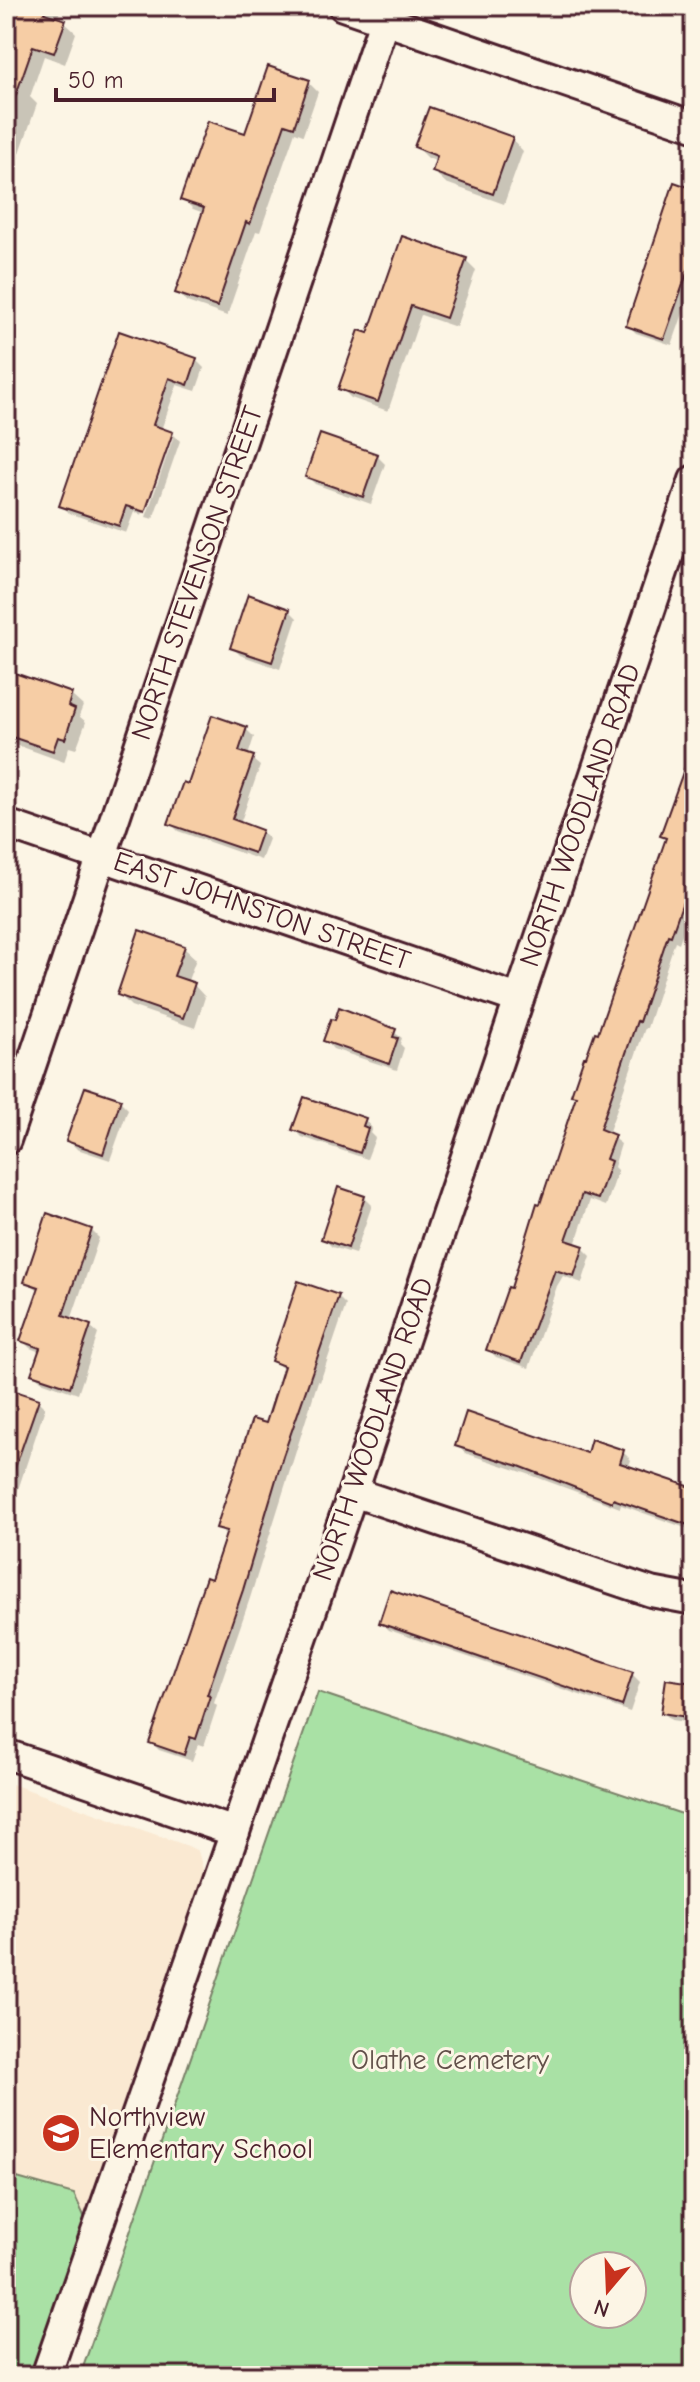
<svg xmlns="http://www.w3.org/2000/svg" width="700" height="2382" viewBox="0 0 700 2382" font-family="'Comic Neue',sans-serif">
<rect width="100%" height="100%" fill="#fcf5e5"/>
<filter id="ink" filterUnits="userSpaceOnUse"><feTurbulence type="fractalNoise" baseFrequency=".0125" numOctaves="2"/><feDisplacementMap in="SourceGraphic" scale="16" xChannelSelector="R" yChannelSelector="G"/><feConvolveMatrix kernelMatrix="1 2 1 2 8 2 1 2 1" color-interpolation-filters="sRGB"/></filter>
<g filter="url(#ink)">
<polygon fill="#fae9d2" points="6,1782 188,1846 198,1851 204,1873 30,2376 6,2376"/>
<g fill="#a9e1a5" stroke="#7a8068" stroke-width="2" fill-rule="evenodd">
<path d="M318 1692 694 1818V2376H80ZM584 2266H632V2314H584Z"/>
<polygon points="10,2176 74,2194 85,2218 30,2376 6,2376 6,2185"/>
</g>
<g fill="#0003">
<polygon points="6,6 62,6 57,19 64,22 76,33 65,64 44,56 30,97 37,104 12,176 6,174"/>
<polygon points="308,82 318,92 303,135 295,132 260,232 256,231 227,316 187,302 177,292 204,213 193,209 183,199 246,136"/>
<polygon points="512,139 523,151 504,204 446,183 434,172 438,162 428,158 417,147"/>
<polygon points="694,191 694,282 672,345 636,333 628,325"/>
<polygon points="466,260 476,270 456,327 421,315 388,411 351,398 341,388 370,336"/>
<polygon points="120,334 196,360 204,368 196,391 177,385 161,430 174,435 170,435 142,515 134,512 126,533 69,513 62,505"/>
<polygon points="174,435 180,441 153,519 146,517"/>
<polygon points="377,456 385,464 371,504 315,484 307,476"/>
<polygon points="289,610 297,618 280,669 240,655 232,647"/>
<polygon points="6,672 71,695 83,706 79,716 86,722 76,749 69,747 64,762 6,741"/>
<polygon points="213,718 246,729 254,737 248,756 260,766 240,824 261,831 269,839 261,860 178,831 170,823 190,786"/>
<polygon points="694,736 694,900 679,943 675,941 647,1028 645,1028 608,1134 621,1144 614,1167 618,1171 606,1206 590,1200 575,1245 583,1248 591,1256 582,1283 563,1276 557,1286 529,1368 496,1357 488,1349 513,1290 578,1099 573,1094 599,1036 668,841 662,836 692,753 689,750"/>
<polygon points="184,948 196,959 187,983 194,985 205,997 195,1028 131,1006 119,994"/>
<polygon points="341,1010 381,1023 402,1038 400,1044 404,1048 397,1070 333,1049 326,1041"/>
<polygon points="120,1101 128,1109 110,1160 77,1149 69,1141"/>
<polygon points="365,1120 372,1128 370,1133 375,1138 367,1159 302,1137 295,1130"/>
<polygon points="364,1197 372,1205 355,1254 332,1247 324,1239"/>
<polygon points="91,1230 99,1238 71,1320 90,1327 98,1334 78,1394 41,1381 33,1373 40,1352 30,1348 22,1340 40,1291 26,1281"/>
<polygon points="300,1284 338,1297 346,1305 320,1382 318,1381 250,1598 214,1703 217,1706 204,1746 198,1744 192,1761 159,1750 151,1742 227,1536 218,1527 267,1426 285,1370 273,1361"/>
<polygon points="6,1390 38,1401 45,1408 6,1526"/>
<polygon points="457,1445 588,1456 623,1452 631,1460 628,1468 694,1490 694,1531 621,1505 620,1508 528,1474 465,1453"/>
<polygon points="381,1622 632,1674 640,1682 630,1712 389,1630"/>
<polygon points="694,1685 694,1739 690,1735 692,1723 671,1720 663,1712"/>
</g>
<g fill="#f6cda5" stroke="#4a1f2b" stroke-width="2">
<polygon points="6,6 47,6 44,13 66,20 54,53 33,46 10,112 6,112"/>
<polygon points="268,66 310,80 294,127 285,124 250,224 246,222 217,307 175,293 204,208 180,200 208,121 245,133"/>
<polygon points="429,107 513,137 493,194 432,172 437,156 414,147"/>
<polygon points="674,182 694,189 694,253 664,339 626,326"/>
<polygon points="402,236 467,258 446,318 411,306 378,402 338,389 359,330 368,333"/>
<polygon points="119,331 197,358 188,385 169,378 153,425 173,432 145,512 126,506 119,526 59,506"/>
<polygon points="320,434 378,454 363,497 305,477"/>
<polygon points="248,594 290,609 272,662 230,648"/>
<polygon points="6,670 72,693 68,706 75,709 65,739 58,737 53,751 6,735"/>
<polygon points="212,715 247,727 239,751 254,756 232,819 262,830 254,853 168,824 183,782 188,784"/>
<polygon points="691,750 694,751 694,870 671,936 668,935 639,1022 637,1021 600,1129 615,1135 606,1159 611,1161 598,1199 582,1194 566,1240 584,1246 574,1276 555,1270 521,1362 486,1350 508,1287 511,1288 537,1203 540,1204 576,1096 571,1095 584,1057 586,1057 595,1032 598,1033 666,838 660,836"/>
<polygon points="139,930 185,946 174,976 195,983 183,1018 117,995"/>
<polygon points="339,1007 396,1029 393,1037 398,1038 389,1064 323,1041 331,1019 335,1020"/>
<polygon points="85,1087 121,1099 103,1154 66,1141"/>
<polygon points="304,1097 366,1118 363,1126 368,1128 360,1153 292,1130"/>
<polygon points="338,1187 365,1196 348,1248 321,1239"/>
<polygon points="47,1213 92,1229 63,1315 91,1325 70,1387 31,1374 40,1348 20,1341 39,1287 24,1282"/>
<polygon points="298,1281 339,1295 283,1456 243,1590 207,1695 210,1696 196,1739 190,1737 184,1755 149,1743 206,1577 211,1579 227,1531 216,1528 252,1419 266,1423 284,1366 271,1361"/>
<polygon points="6,1388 39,1399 10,1482 6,1482"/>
<polygon points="466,1412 587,1453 591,1439 624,1450 620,1463 694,1488 694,1527 613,1499 612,1502 519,1466 455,1446"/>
<polygon points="390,1590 633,1672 622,1706 379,1623"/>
<polygon points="666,1679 694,1683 694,1718 661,1713"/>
</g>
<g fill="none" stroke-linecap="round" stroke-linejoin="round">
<g stroke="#4a1f2b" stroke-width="34">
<g id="minor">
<polyline points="343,6 694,126"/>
<polyline points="6,824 518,999"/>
<polyline points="6,1140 389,6"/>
<polyline points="353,1492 651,1592 694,1600"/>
<polyline points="6,1754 235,1832"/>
<polyline points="46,2376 353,1492 694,480"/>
</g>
</g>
<use href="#minor" stroke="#fcf5e5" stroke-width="28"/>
</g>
</g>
<defs>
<g id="school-disc" transform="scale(2)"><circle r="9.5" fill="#c8321e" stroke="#fcf5e5"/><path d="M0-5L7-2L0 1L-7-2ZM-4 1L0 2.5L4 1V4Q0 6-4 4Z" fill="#fff"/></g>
</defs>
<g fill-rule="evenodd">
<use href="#school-disc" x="61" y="2133"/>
</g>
<g text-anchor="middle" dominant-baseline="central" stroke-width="6" stroke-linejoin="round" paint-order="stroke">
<g font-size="28" fill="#4a1f2b" stroke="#fcf5e5">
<text transform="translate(197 573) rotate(-71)">NORTH STEVENSON STREET</text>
<text transform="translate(580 815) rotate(-71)">NORTH WOODLAND ROAD</text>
<text transform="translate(262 911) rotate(19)">EAST JOHNSTON STREET</text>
<text transform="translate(373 1429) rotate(-71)">NORTH WOODLAND ROAD</text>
</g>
<g font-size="28" fill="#62504a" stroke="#fcf5e5">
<text x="450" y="2060">Olathe Cemetery</text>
</g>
<g font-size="28" fill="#4a1f2b" stroke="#fcf5e5" text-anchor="start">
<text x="89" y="2117">Northview<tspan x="89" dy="32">Elementary School</tspan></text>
</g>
</g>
<rect width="700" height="2382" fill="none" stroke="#fcf5e5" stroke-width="32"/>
<rect x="16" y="16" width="668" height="2350" fill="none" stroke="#4a1f2b" stroke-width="3" filter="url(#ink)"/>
<g transform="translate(608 2290) rotate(199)"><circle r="38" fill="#fcf5e5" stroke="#b59f9b" stroke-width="2"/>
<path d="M0-6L14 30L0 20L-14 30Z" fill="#c8321e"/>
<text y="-12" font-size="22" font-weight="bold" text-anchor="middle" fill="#4a1f2b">N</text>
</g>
<path d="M56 88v12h218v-12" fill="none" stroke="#4a1f2b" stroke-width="4"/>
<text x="68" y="88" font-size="24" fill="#4a1f2b" stroke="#fcf5e5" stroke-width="6" paint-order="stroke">50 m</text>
</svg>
